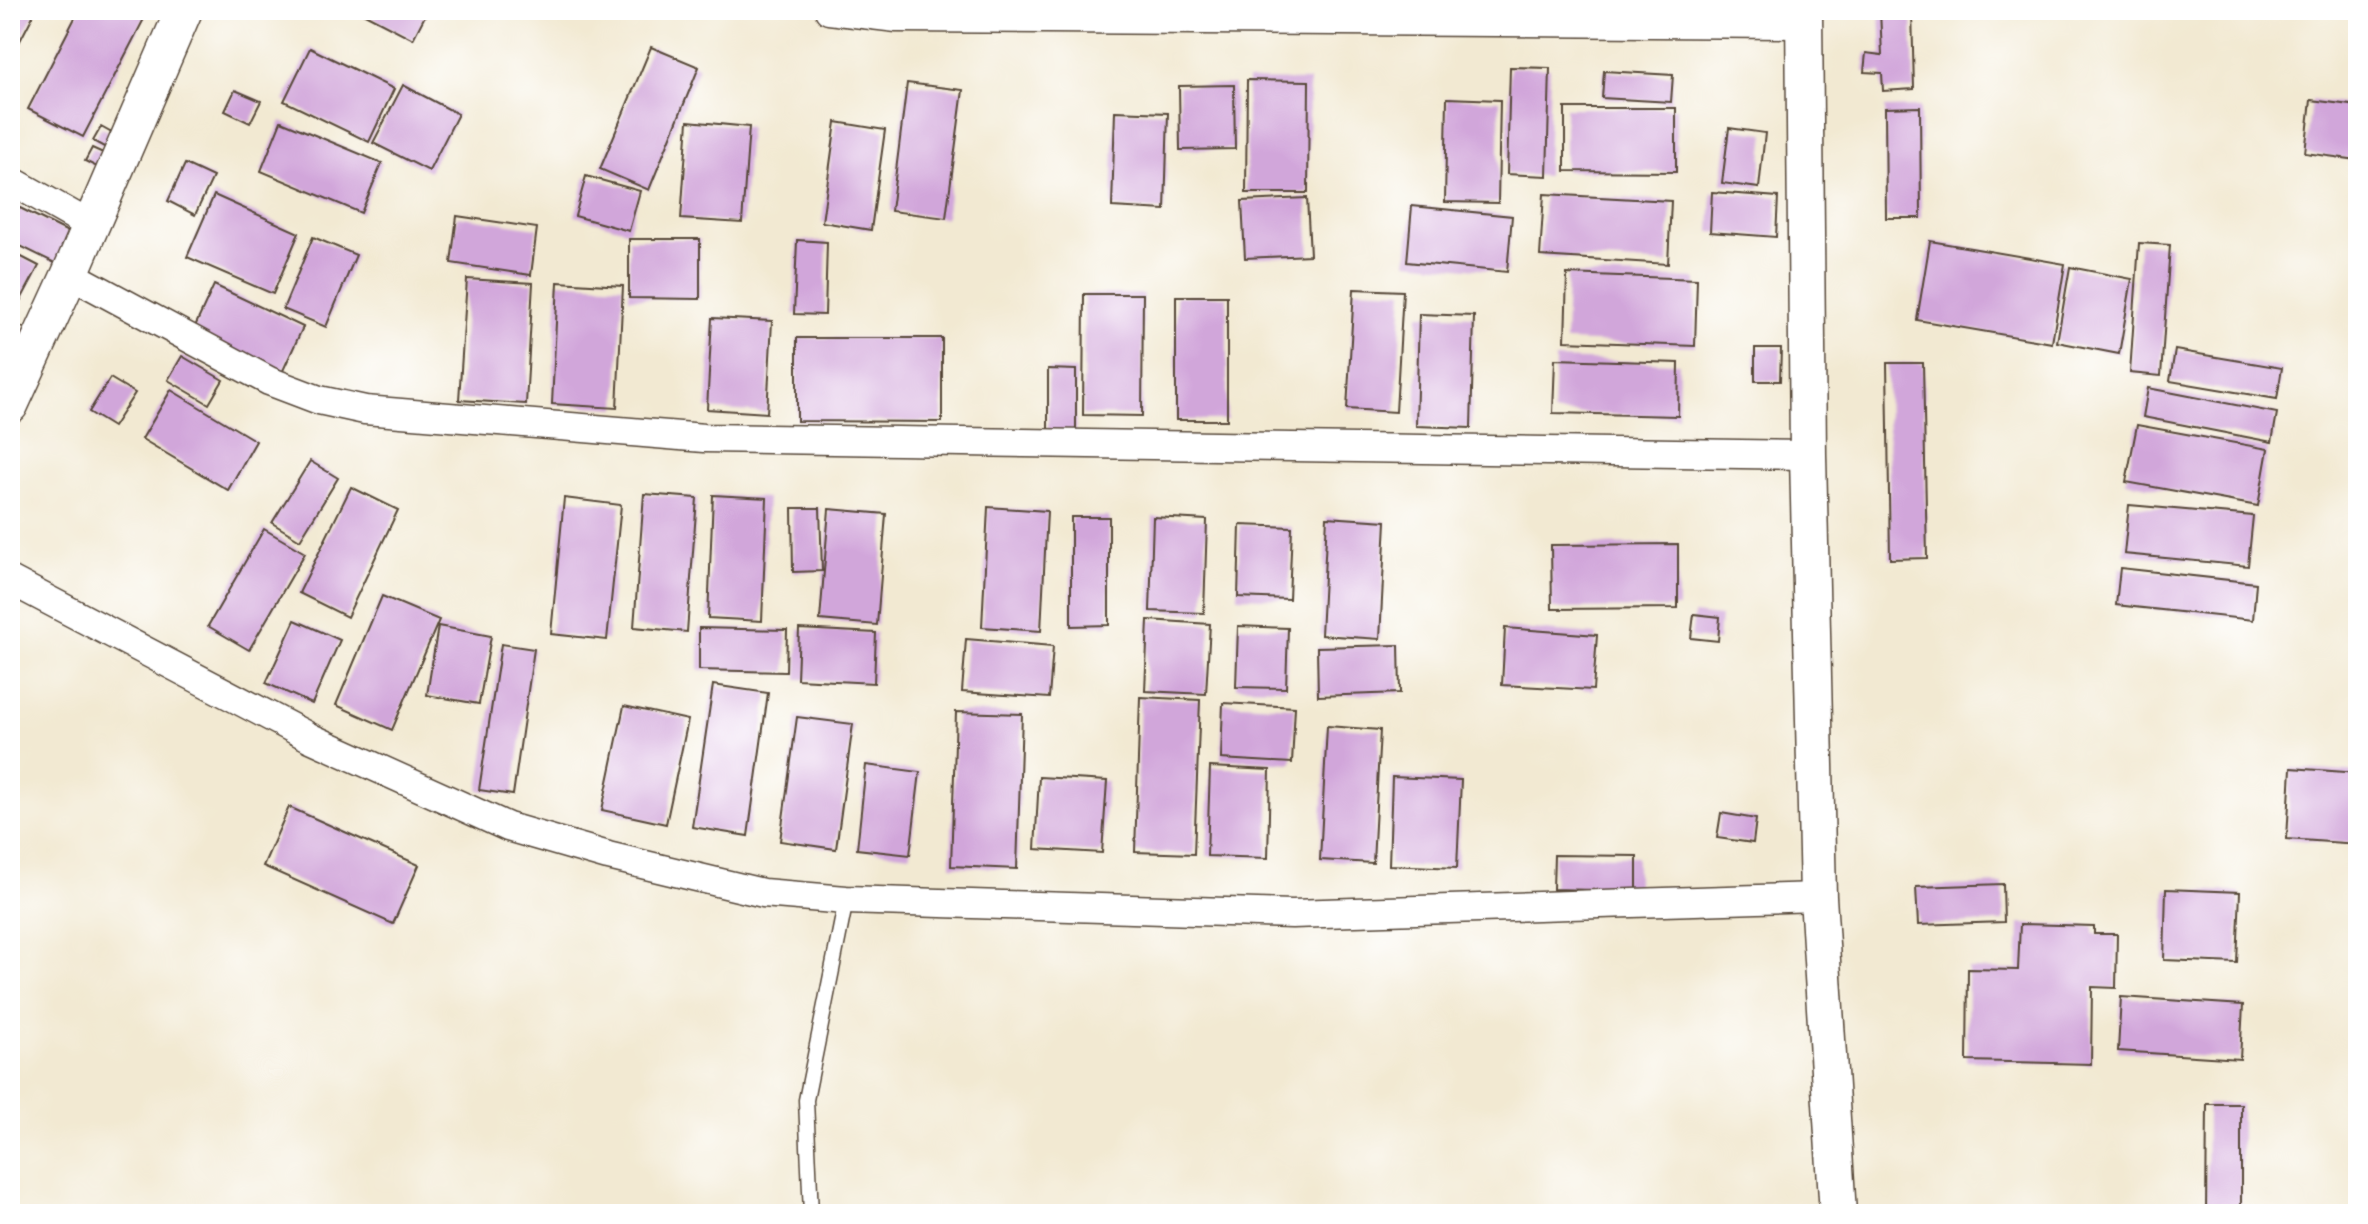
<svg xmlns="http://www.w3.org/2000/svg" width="2368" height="1224" viewBox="0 0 2368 1224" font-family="Kalam,sans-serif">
<rect width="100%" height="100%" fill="#fff"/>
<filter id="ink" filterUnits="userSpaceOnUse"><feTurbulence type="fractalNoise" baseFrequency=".0125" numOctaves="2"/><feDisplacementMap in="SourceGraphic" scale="16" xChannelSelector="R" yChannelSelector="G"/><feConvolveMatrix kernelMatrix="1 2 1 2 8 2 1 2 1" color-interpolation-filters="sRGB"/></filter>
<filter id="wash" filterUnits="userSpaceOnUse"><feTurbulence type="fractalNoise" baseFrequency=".006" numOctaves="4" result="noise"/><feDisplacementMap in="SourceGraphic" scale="32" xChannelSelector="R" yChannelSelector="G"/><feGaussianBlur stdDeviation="1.8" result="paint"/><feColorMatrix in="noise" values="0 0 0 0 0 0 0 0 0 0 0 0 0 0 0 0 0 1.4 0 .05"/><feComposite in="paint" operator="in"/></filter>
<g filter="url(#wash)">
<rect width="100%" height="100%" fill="#f2e9d2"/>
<g id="blocks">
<g fill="#d1a6da">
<polygon points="10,10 36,10 10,60"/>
<polygon points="79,10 131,10 145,17 83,137 28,109"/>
<polygon points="357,10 428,10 413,39"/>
<polygon points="1880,10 1912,10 1914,89 1883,91 1882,73 1864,72 1866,53 1882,55"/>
<polygon points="651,47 699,67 649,190 600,169"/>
<polygon points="310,48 394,89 369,142 284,101"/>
<polygon points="1510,67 1550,68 1547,176 1507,174"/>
<polygon points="1604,71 1673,75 1671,102 1602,98"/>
<polygon points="1247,80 1309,81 1308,193 1246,193"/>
<polygon points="907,83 963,90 946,218 891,211"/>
<polygon points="403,85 458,114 429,171 373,143"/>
<polygon points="1234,85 1235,149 1180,150 1179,86"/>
<polygon points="235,90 261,101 250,123 225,111"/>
<polygon points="1447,98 1500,100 1498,203 1445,202"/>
<polygon points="2311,100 2358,106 2358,160 2305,153"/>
<polygon points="1920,107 1921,218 1886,218 1885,108"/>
<polygon points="1565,108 1676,108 1676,172 1565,171"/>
<polygon points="1115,111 1168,113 1165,210 1112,207"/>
<polygon points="281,121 382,163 361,213 261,171"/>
<polygon points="688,121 749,127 742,223 681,219"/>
<polygon points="836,122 885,130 871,230 822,222"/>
<polygon points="101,127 124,140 117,154 93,141"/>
<polygon points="1729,128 1765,133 1759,188 1722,183"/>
<polygon points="92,148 112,157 105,171 85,161"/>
<polygon points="185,164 213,177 195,215 168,201"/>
<polygon points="586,176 640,191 629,231 575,216"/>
<polygon points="1712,192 1778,197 1776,237 1710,232"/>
<polygon points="1544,194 1671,201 1668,264 1540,256"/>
<polygon points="214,195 299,233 273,294 187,257"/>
<polygon points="1307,198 1310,255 1245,258 1242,201"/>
<polygon points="10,203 80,238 65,268 10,241"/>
<polygon points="1412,206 1512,216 1507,272 1407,262"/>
<polygon points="457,216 537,228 531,275 451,263"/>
<polygon points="313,237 356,255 326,327 283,309"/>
<polygon points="629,239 700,239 700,299 629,298"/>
<polygon points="797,240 827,242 825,315 794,314"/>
<polygon points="1930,241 2065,264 2052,343 1917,320"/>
<polygon points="2139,243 2170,245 2161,376 2130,373"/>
<polygon points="10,251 39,266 14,313 10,311"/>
<polygon points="2070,267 2132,279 2119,354 2057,342"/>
<polygon points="1567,274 1697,279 1695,346 1565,341"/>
<polygon points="467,279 533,283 526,404 459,400"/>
<polygon points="558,282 623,286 617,408 552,404"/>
<polygon points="214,285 303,327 281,375 192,333"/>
<polygon points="1354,289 1403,291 1396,412 1347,409"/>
<polygon points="1084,294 1143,294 1142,416 1083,415"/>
<rect x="1176" y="296" width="51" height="124"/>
<polygon points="1419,314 1474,316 1471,428 1416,426"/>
<polygon points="712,318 772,321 767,413 707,409"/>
<polygon points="10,321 32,332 26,346 10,338"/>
<polygon points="797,338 942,338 942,422 797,421"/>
<polygon points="1755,348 1781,348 1780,381 1755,381"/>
<polygon points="2175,350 2282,368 2277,399 2170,381"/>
<polygon points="182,356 223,380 209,404 168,380"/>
<polygon points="1555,359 1679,363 1678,416 1553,413"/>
<polygon points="1887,363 1923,363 1927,558 1890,559"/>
<polygon points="1048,369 1076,370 1076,434 1048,433"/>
<polygon points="110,378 135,393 113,427 89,412"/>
<polygon points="2148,388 2277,413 2272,442 2143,417"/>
<polygon points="171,390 256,441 228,490 142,439"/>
<polygon points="2137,425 2268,449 2258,506 2126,482"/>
<polygon points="310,461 338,478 300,540 272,523"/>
<polygon points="351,487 398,510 347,617 299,593"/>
<polygon points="644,494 697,498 687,632 634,627"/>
<polygon points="713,495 767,498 762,621 708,618"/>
<polygon points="564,498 621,505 607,640 551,634"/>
<polygon points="2129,505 2253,516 2248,566 2124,554"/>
<polygon points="988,507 1047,511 1041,631 982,627"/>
<polygon points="792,508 820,508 822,571 793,572"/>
<polygon points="829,509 886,514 877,625 820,620"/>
<polygon points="1071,517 1109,517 1109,625 1071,626"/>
<polygon points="1153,517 1207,520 1204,613 1150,611"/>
<polygon points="1327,517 1386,521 1380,639 1321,635"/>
<polygon points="1240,525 1292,527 1289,599 1238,597"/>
<polygon points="264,529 305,553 249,650 208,626"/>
<polygon points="1678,544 1678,608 1552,609 1551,545"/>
<polygon points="2120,568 2256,583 2253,620 2116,605"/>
<polygon points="382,596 439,620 392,730 336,705"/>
<polygon points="1694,614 1720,617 1718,641 1691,638"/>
<polygon points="295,620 340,640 312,704 266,683"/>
<polygon points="1148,620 1210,624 1206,694 1145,691"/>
<polygon points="438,626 491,636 479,704 427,695"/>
<polygon points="1238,626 1288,628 1286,688 1236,687"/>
<polygon points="699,628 787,630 786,672 699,670"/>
<polygon points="1505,628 1597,635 1593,690 1502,685"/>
<polygon points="799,629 876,633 874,683 797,679"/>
<polygon points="966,639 1053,646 1049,698 962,692"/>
<polygon points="501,644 534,649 513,795 479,790"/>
<polygon points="1399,645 1400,693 1318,696 1317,647"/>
<polygon points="713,685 768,693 748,836 692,827"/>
<polygon points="1140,697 1200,700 1194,854 1135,852"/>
<polygon points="1223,703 1295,707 1292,763 1221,759"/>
<polygon points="624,706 688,720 666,824 602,810"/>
<polygon points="956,712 1022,714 1017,869 951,866"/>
<polygon points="797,717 853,724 836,849 780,841"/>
<polygon points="1327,726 1380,730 1373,863 1320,860"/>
<polygon points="866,765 920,772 910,855 857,849"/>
<polygon points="1210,767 1270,770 1268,858 1207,856"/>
<polygon points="2291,768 2358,773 2358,844 2287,839"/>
<polygon points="1039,777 1107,781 1102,853 1035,849"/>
<polygon points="1392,777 1461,780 1457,868 1389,865"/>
<polygon points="289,807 419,865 393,924 263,866"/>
<polygon points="1721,813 1756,819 1753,843 1717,838"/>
<polygon points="1554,855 1637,856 1637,891 1553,889"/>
<polygon points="2003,884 2004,922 1918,925 1916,887"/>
<polygon points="2166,889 2240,892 2237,963 2164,960"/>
<polygon points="2020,924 2094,926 2094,934 2117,934 2116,988 2092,987 2091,1064 1967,1061 1968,969 2018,970"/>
<polygon points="2121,997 2243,1005 2240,1059 2118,1051"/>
<polygon points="2207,1104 2241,1104 2241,1214 2206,1214"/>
</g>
</g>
</g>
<g filter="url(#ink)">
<use href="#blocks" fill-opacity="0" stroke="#564739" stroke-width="2"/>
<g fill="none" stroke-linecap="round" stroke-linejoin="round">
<g stroke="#564739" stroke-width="17">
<polyline id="service" points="811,1214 806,1100 846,900"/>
</g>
<g stroke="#564739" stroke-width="31">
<g id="minor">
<polyline points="829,10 897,18 1804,24"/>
<polyline points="10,180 90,225"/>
<polyline points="70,274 269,381 319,400 365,410 704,438 1808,455"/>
<polyline points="10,580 311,738 508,827 608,856 763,893 846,900 1292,914 1818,897"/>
</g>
</g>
<g stroke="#564739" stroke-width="39">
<g id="tertiary">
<polyline points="1804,10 1808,455 1818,897 1838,1214"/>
<polyline points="10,405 70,274 184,10"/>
</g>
</g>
<use href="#service" stroke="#fff" stroke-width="14"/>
<use href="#minor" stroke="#fff" stroke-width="28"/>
<use href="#tertiary" stroke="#fff" stroke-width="36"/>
</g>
</g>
<rect width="2368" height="1224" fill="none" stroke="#fff" stroke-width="40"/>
</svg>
